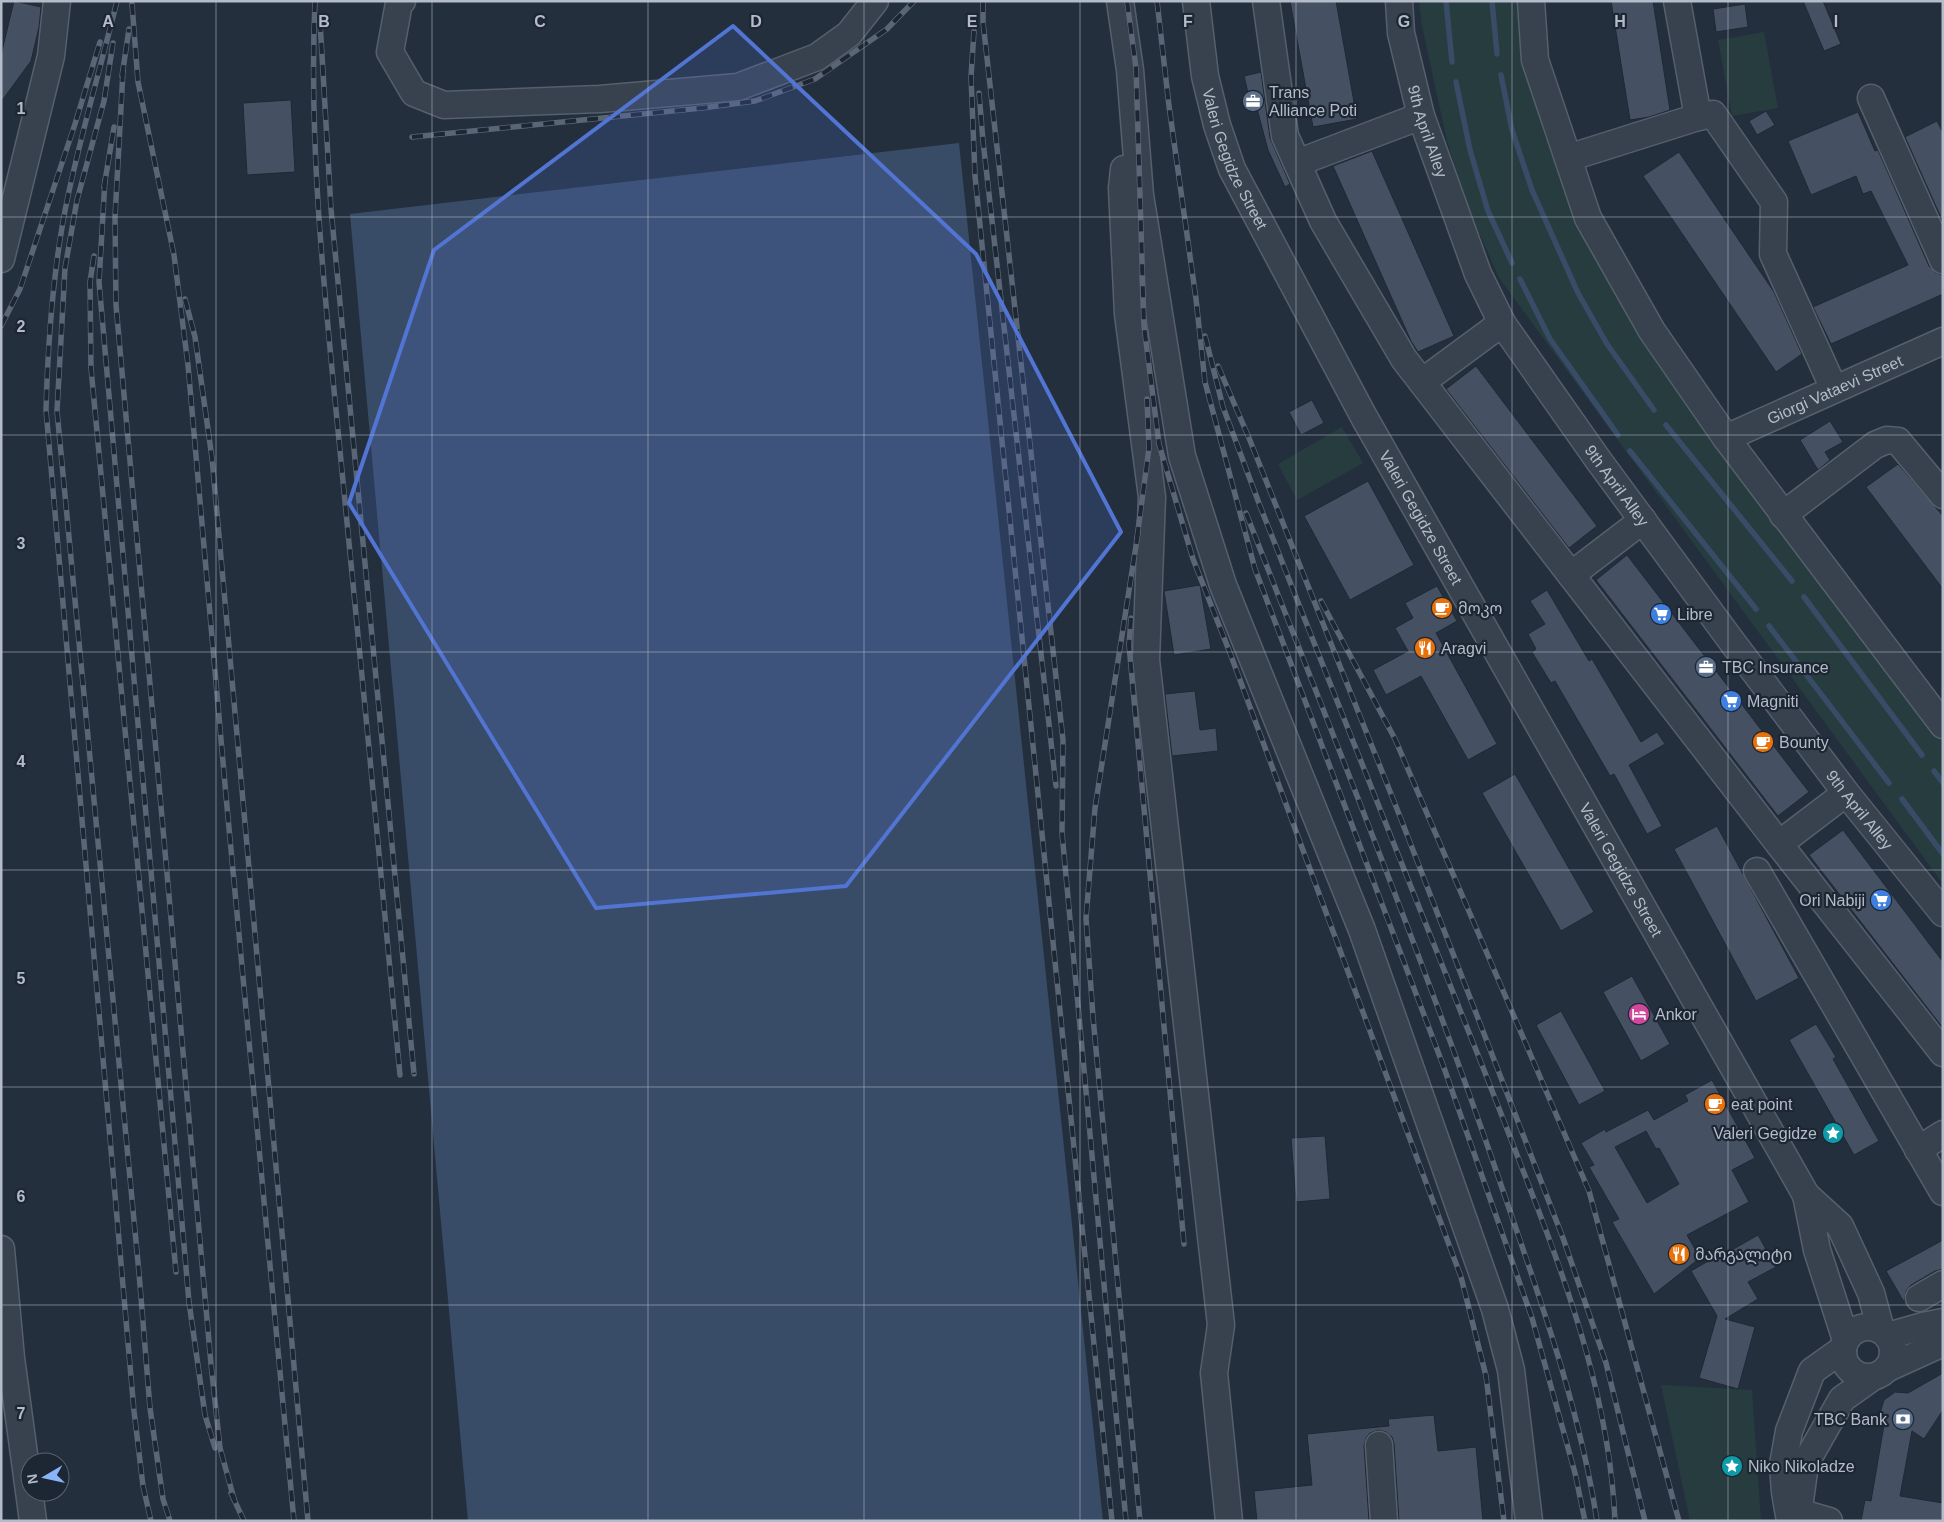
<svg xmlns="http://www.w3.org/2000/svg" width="1944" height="1522" viewBox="0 0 1944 1522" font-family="Helvetica,'Noto Sans Georgian',sans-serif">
<rect width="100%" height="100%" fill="#242f3e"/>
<g fill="#263c3f">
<polygon points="1419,1 1522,1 1525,47 1544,134 1577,218 1943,742 1943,884 1499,278 1465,201 1447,141 1422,26"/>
<polygon points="1764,32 1778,108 1732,116 1718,40"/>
<polygon points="1342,427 1363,463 1297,500 1278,464"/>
<polygon points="1661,1385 1752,1390 1761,1521 1690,1521"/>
</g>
<polygon fill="#394c67" points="959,143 1103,1521 468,1521 350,214"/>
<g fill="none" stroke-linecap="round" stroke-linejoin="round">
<g stroke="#394c67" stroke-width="5.5">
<polyline points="1446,1 1452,62"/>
<polyline points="1492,1 1497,54"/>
<polyline points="1501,75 1512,130 1532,190 1578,293 1607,344 1654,410"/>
<polyline points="1456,82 1470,150 1488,211 1512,263"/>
<polyline points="1520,279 1550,339 1618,435"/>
<polyline points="1666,425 1792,581"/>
<polyline points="1630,451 1756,609"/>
<polyline points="1804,597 1922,755"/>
<polyline points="1769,626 1889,783"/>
<polyline points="1934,771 1943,783"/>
<polyline points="1902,799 1943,854"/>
</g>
</g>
<g fill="#455162" stroke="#1f2835" fill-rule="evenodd">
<polygon points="14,1 41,7 39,27 31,61 1,102 1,55"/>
<polygon points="1290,1 1336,1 1357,119 1313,127"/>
<polygon points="1611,1 1653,1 1670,110 1649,117 1630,120"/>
<polygon points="1803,1 1823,1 1841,44 1824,51"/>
<polygon points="1745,4 1748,27 1716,32 1713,9"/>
<polygon points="1261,72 1270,138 1290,184 1285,187 1268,150 1256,105 1251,106 1244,76"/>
<polygon points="291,100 295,172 247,175 243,103"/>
<polygon points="1766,111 1775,125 1757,135 1749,121"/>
<polygon points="1858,112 1875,151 1878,150 1929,266 1935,272 1943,275 1943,294 1831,344 1813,307 1908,265 1871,191 1863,194 1856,176 1811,195 1788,141"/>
<polygon points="1937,121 1943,133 1943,222 1905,137"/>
<polygon points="1372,151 1454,336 1418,352 1411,341 1333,166"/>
<polygon points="1679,152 1774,292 1802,354 1776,372 1643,176"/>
<polygon points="1476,366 1597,526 1569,548 1446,389"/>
<polygon points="1312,400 1324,423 1301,435 1289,412"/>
<polygon points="1830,421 1843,442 1825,452 1830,460 1818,470 1800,440"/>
<polygon points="1898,464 1943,516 1943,589 1866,487"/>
<polygon points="1368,481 1414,565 1350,600 1304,516"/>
<polygon points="1627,555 1809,792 1778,816 1596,580"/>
<polygon points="1200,585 1211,649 1174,655 1164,591"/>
<polygon points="1437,586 1457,621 1436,633 1497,744 1468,760 1421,676 1386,695 1373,670 1408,651 1395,628 1413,618 1405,603"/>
<polygon points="1547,590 1589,661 1592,659 1641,742 1657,732 1665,744 1629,765 1662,826 1647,834 1614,774 1610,776 1555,681 1551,683 1532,652 1536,649 1528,634 1545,624 1530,601"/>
<polygon points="1195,691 1200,730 1216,728 1218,751 1172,756 1165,694"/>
<polygon points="1515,774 1594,912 1561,931 1482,793"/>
<polygon points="1717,826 1799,978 1756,1001 1674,849"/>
<polygon points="1843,830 1943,962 1943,1028 1809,855"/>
<polygon points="1632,976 1670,1044 1641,1061 1603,992"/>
<polygon points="1561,1011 1605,1091 1579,1105 1536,1025"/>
<polygon points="1816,1024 1836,1057 1833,1059 1879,1141 1854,1155 1789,1040"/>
<path d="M1712 1080 1755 1158 1732 1170 1749 1202 1687 1235 1700 1258 1654 1294 1612 1222 1619 1219 1589 1167 1594 1165 1581 1143 1605 1129 1606 1132 1648 1110 1654 1120 1688 1101 1685 1095ZM1646 1131 1656 1149 1659 1148 1679 1184 1647 1203 1615 1147Z"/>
<polygon points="1325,1136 1330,1199 1296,1202 1291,1138"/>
<polygon points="1758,1235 1776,1267 1748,1282 1758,1299 1725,1319 1755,1327 1738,1389 1699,1378 1717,1316 1691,1271 1729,1249 1730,1251"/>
<polygon points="1943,1240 1943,1269 1935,1271 1911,1285 1906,1291 1904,1302 1886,1271"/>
<polygon points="1943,1373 1943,1410 1924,1439 1912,1431 1900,1496 1943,1503 1943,1521 1861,1521 1865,1500 1871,1501 1884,1425 1880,1413 1884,1400 1895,1392 1908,1393"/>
<polygon points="1434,1415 1438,1451 1476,1447 1483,1521 1399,1521 1394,1444 1392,1437 1386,1432 1378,1430 1370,1433 1366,1438 1364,1446 1369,1521 1257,1521 1254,1491 1312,1485 1307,1434 1389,1426 1388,1419"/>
</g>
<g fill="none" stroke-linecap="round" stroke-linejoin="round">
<g stroke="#565f6c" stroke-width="29">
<g id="minor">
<polyline points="402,1 399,3 390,52 414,93 444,105 600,99 738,87 817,57 849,34 875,1"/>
<polyline points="1120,1 1130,70 1140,195 1182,456 1223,585 1362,930 1495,1309 1511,1370 1529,1521"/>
<path id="s1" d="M1196 1 1205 76 1217 125 1232 169 1364 417 1806 1195 1840 1226 1871 1293 1881 1330"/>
<polyline points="1266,1 1285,136 1323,221 1404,359 1779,844"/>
<path id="s2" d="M1399 1 1401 33 1421 116 1478 274 1502 323 1599 461 1730 639 1846 793 1943 913"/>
<polyline points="1531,1 1535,60 1588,218 1652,331 1726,438 1943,725"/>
<polyline points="1677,1 1698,117"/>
<polyline points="1871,98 1943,260"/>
<polyline points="1568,158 1698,117 1713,114 1774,202 1773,254 1834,389"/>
<polyline points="1297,163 1421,116"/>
<polyline points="1124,169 1122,188 1128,314 1152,497 1146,660 1221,1325 1214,1373 1229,1521"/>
<polyline points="1,259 51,56 57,1"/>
<polyline points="1422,382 1502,323"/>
<path id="s3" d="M1726 438 1943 341"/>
<polyline points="1783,515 1875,445 1887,440 1898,441 1943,495"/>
<polyline points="1571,575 1643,520"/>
<polyline points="1846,793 1779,844 1943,1053"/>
<polyline points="1757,871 1943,1192"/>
<polyline points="1918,1150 1943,1134"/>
<polyline points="1806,1195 1817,1250 1846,1340"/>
<polyline points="1,1249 11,1358 33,1521"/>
<polyline points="1919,1298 1943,1284"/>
<circle cx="1868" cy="1352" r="25"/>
<polyline points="1888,1336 1923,1326 1943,1322"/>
<polyline points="1888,1368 1943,1343"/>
<polyline points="1379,1445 1384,1521"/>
<polyline points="1798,1512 1829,1521"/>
<polyline points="1798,1515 1805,1464 1842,1399 1873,1377"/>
<polyline points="1790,1521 1785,1492 1783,1465 1789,1431 1812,1371 1843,1349"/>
</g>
</g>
<use href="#minor" stroke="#38414e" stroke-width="26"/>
<g stroke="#5a6575" stroke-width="5.5">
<g id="rail">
<path d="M117 1C101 66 82 130 68 196 53 266 48 338 46 410L134 1411 143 1486 151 1521"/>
<path d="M315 1C308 158 327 315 342 471 362 672 381 874 400 1075"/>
<polyline points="983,1 983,22 1063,740 1062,833 1126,1521"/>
<polyline points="1127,1 1136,68 1144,326 1159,444 1193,559 1230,653 1461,1277 1486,1376 1504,1521"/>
<polyline points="1157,1 1169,106 1196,299 1205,382 1255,569 1443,1065 1532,1318 1575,1473 1585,1521"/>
<polyline points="132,4 138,82 174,255 188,365 226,796 294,1521"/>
<polyline points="320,21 331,209 414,1074"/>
<polyline points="974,31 971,77 975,176 1112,1521"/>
<polyline points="113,43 104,101 77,200 65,268 57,411 139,1273 150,1408 163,1499 170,1521"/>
<polyline points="123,71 115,217 116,305 211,1364 220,1448 234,1499"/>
<polyline points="122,76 129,29"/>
<polyline points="979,93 983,141 1056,786"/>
<polyline points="412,137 702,108 755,101 815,79 887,29 914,1"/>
<polyline points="105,180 99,282 189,1302 205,1415 215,1448"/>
<polyline points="104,187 114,127"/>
<polyline points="94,256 90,282 91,368 176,1272"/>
<polyline points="185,299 195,337 212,458 308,1521"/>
<polyline points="1,326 20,289 75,124 100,42"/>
<path d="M1205 336 1223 407 1260 506C1329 681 1398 855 1468 1030 1489 1082 1509 1134 1529 1186 1571 1293 1610 1405 1615 1521"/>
<polyline points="1218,366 1249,438 1399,814 1563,1238 1606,1363 1645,1521"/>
<path d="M1246 513C1332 733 1421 952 1498 1176 1536 1288 1579 1403 1597 1521"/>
<polyline points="1138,533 1095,808 1086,918 1093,1017 1140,1521"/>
<polyline points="1137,538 1149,448 1147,399"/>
<polyline points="1321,601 1395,739 1589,1191 1679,1521"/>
<polyline points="1131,618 1129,645 1184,1244"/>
<polyline points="231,1493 244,1521"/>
</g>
</g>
<use href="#rail" stroke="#1d2633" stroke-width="4" stroke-dasharray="11" stroke-linecap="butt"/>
</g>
<path fill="#5274d3" fill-opacity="0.2" stroke="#5274d3" stroke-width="4" stroke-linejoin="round" d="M733 26 976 254 1121 532 846 886 596 908 349 503 434 250Z"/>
<path fill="none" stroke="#b4bcc9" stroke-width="1" stroke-opacity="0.55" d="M216 1V1521M432 1V1521M648 1V1521M864 1V1521M1080 1V1521M1296 1V1521M1512 1V1521M1728 1V1521M1 217H1943M1 435H1943M1 652H1943M1 870H1943M1 1087H1943M1 1305H1943"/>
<defs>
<g id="office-disc" transform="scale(1.125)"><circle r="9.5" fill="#5c6f8a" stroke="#1d2633"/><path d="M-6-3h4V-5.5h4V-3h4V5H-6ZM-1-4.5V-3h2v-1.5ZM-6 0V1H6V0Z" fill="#fff"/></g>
<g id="cafe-disc" transform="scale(1.125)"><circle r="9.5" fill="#e8710a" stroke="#1d2633"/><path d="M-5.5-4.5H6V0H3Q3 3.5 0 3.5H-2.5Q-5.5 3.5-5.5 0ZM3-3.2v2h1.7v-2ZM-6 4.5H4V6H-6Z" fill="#fff"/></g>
<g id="supermarket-disc" transform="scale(1.125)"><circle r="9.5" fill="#3f7fe0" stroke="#1d2633"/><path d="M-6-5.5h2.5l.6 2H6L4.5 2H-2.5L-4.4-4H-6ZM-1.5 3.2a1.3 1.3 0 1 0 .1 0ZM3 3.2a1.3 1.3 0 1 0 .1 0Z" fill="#fff"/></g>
<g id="restaurant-disc" transform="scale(1.125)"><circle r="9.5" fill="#e8710a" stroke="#1d2633"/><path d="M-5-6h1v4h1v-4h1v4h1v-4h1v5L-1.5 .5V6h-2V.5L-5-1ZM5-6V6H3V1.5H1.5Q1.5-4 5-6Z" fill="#fff"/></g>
<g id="hotel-disc" transform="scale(1.125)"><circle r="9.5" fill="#d1479c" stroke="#1d2633"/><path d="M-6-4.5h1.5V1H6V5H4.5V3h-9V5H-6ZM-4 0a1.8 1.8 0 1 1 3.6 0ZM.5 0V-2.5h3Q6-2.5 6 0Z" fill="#fff"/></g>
<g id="sight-disc" transform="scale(1.125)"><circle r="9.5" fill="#0f9aa8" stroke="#1d2633"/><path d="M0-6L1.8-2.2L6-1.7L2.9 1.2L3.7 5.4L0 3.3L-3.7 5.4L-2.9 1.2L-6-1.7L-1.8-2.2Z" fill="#fff"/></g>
<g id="bank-disc" transform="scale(1.125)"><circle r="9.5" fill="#5c6f8a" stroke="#1d2633"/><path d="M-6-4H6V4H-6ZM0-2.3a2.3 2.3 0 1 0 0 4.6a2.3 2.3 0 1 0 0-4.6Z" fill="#fff"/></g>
</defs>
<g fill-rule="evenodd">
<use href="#office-disc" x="1253" y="101"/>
<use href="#cafe-disc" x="1442" y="608"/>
<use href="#supermarket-disc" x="1661" y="614"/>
<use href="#restaurant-disc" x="1425" y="648"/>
<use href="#office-disc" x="1706" y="667"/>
<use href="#supermarket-disc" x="1731" y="701"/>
<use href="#cafe-disc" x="1763" y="742"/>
<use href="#supermarket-disc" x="1881" y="900"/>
<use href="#hotel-disc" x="1639" y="1014"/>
<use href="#cafe-disc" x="1715" y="1104"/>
<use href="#sight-disc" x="1833" y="1133"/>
<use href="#restaurant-disc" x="1679" y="1254"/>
<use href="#bank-disc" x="1903" y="1419"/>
<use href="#sight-disc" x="1732" y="1466"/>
</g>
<g text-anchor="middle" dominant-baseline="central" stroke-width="4.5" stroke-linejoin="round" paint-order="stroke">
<g font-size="16" fill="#b4bcc9" stroke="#1d2633" text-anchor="start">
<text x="1269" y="92">Trans<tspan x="1269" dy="18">Alliance Poti</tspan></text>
<text x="1458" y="608">მოკო</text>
<text x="1677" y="614">Libre</text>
<text x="1441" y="648">Aragvi</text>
<text x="1722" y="667">TBC Insurance</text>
<text x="1747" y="701">Magniti</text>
<text x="1779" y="742">Bounty</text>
<text x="1865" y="900" text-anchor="end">Ori Nabiji</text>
<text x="1655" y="1014">Ankor</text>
<text x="1731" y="1104">eat point</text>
<text x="1817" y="1133" text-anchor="end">Valeri Gegidze</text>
<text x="1695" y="1254">მარგალიტი</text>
<text x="1887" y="1419" text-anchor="end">TBC Bank</text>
<text x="1748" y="1466">Niko Nikoladze</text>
</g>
<g font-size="16" fill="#b4bcc9" stroke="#1d2633">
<text stroke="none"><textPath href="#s2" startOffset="134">9th April Alley</textPath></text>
<text stroke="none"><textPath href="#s1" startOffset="164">Valeri Gegidze Street</textPath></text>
<text stroke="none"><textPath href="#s3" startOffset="119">Giorgi Vataevi Street</textPath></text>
<text stroke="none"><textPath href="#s2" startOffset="539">9th April Alley</textPath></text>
<text stroke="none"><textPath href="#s1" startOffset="569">Valeri Gegidze Street</textPath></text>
<text stroke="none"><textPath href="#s2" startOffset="944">9th April Alley</textPath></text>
<text stroke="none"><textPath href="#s1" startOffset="974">Valeri Gegidze Street</textPath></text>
</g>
</g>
<g font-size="16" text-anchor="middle" font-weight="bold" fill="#b4bcc9" stroke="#1d2633" stroke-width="4.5" stroke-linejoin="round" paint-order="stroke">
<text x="108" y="27">A</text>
<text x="324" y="27">B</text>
<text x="540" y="27">C</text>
<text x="756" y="27">D</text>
<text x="972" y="27">E</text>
<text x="1188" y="27">F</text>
<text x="1404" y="27">G</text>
<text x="1620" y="27">H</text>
<text x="1836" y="27">I</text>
<text x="21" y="114">1</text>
<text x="21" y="332">2</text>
<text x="21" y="549">3</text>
<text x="21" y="767">4</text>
<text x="21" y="984">5</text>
<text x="21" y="1202">6</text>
<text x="21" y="1419">7</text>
</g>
<rect width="1944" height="1522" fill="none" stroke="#b4bcc9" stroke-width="5"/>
<g transform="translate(45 1477) rotate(261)"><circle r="24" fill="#1d2633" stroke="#59626f"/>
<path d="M0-4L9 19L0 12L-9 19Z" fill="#8ab4f8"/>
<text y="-8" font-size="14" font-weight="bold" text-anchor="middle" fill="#b4bcc9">N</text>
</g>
</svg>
